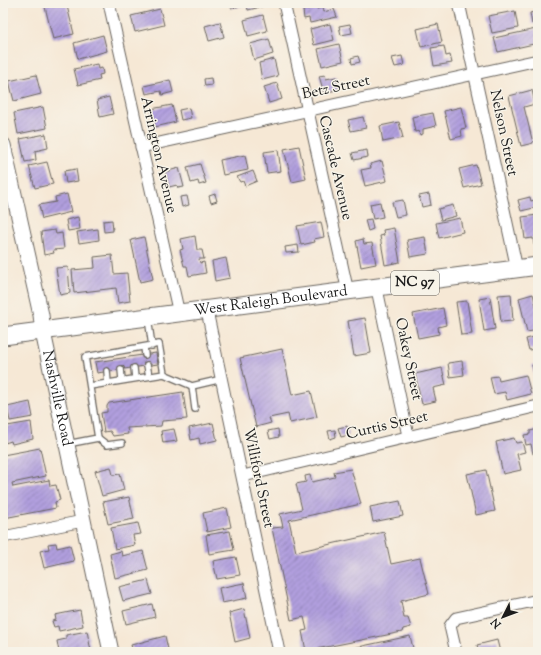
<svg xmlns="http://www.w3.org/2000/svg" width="541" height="655" viewBox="0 0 541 655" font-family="'Sorts Mill Goudy',serif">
<defs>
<pattern id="building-hatch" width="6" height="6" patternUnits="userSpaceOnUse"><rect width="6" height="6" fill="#b19fde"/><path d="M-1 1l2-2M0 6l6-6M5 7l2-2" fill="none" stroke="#8f81b3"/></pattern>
</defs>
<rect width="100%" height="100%" fill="#f7f3e8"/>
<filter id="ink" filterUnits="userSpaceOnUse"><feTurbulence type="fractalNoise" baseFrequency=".025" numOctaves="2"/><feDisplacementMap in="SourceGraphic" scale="8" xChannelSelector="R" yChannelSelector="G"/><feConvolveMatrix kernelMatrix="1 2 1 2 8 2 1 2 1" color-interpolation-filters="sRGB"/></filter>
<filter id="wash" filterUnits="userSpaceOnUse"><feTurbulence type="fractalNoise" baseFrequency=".012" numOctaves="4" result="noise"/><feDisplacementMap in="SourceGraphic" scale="16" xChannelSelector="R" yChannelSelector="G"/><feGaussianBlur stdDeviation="0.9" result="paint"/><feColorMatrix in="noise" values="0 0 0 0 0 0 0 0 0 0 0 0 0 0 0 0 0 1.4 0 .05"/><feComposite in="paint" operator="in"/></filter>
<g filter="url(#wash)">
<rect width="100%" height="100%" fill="#f6e8d5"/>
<g id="blocks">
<g fill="url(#building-hatch)">
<polygon points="44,3 76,3 67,6 74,34 53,39"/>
<polygon points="230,3 264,3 265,6 248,10 247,5 231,8"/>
<polygon points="315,3 317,9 323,7 324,12 334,9 337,17 310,23 309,18 304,19 303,10 309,9 308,6"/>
<polygon points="160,9 164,25 135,32 131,16"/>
<polygon points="515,11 518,28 492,33 488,16"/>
<polygon points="538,11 538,22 532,24 530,13"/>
<polygon points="263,15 267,31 248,36 244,20"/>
<polygon points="220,22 224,37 209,41 205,26"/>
<polygon points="330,24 334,40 314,45 310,29"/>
<polygon points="350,24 352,33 341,35 339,26"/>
<polygon points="438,24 442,42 421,47 417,29"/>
<polygon points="536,29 538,43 498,52 494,38"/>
<polygon points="103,35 107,51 78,59 74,43"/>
<polygon points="269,39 273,54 254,60 250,44"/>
<polygon points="339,44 343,61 322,66 318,49"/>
<polygon points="444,46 446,56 450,55 452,63 434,66 431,48"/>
<polygon points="358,56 360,62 352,64 351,58"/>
<polygon points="402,56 404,65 395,67 392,58"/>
<polygon points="274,59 278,76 262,80 259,63"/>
<polygon points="97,64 98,69 102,68 103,74 99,75 100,80 78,85 74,69"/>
<polygon points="36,75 41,94 14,101 9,81"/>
<polygon points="325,75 326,79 336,77 340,89 324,93 319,76"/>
<polygon points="211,78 212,85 205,86 204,79"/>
<polygon points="170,80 173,92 162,95 161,91 146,94 144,86"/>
<polygon points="277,83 282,99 269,103 264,87"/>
<polygon points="532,90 535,104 524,107 533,143 521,146 509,96"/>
<polygon points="109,97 113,114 100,117 97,100"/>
<polygon points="172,105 176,122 155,127 151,109"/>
<polygon points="43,107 47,128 18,134 14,113"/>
<polygon points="461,107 466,128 461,129 462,136 451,139 444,111"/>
<polygon points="189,108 191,118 181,120 179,110"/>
<polygon points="433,113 436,126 423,129 423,134 420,135 419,131 415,132 412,117"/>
<polygon points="363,117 366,128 351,131 348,120"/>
<polygon points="399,122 403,138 383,142 380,126"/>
<polygon points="46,134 48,148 35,151 36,160 25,162 20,139"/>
<polygon points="299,146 306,179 292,182 284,149"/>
<polygon points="278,150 281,171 267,173 264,152"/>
<polygon points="367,150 368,157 354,160 352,153"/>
<polygon points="245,155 248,170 223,175 220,160"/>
<polygon points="382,161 387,181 365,186 361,170 371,168 370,164"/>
<polygon points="47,162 53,184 35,188 29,166"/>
<polygon points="200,164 206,183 199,185 198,181 191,183 187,167"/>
<polygon points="476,165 481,184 464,188 459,169"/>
<polygon points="179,168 184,187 178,188 177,185 169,187 165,172"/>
<polygon points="76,169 78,181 66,183 64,171"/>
<polygon points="253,171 257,181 245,186 243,181 240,182 237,177"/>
<polygon points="67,194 71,212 42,219 39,205 56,202 55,197"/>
<polygon points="215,194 217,201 211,203 209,196"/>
<polygon points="429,194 431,205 422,207 419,196"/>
<polygon points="187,196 189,205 182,207 180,197"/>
<polygon points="530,197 531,201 538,199 538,207 521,211 518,200"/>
<polygon points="403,200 406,215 396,217 392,202"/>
<polygon points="380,202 383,217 373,219 370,204"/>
<polygon points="453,205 456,216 441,220 438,209"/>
<polygon points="538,215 538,244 534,245 533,238 525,239 522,217"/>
<polygon points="78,217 80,229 68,231 66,220"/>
<polygon points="460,218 463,232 439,238 436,223"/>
<polygon points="371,219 373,229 368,231 365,220"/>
<polygon points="112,220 113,231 104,232 103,221"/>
<polygon points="321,222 324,237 314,239 315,242 301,245 297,226"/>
<polygon points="394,228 400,262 385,265 380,236 384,235 383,230"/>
<polygon points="98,229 99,240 79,243 77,232"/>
<polygon points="55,230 56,234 62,233 64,249 53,250 54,253 44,255 41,232"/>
<polygon points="195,236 197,250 202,250 204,259 199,259 200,263 204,262 206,273 189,276 187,266 184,266 180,250 183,249 181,239"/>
<polygon points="144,237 153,279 140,282 131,240"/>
<polygon points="425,237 428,254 410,257 407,240"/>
<polygon points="363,239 364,244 372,243 376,264 361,267 356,241"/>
<polygon points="298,245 299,252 286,253 285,247"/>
<polygon points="112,255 114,274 127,273 130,301 118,303 116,288 74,293 72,270 95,268 94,257"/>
<polygon points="226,258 230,278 215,281 212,261"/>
<polygon points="68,267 70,293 60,295 56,268"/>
<polygon points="511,294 513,321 501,322 498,295"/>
<polygon points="533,294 538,314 538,330 527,332 519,298"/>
<polygon points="490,297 495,329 484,331 479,299"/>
<polygon points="467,301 472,334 461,335 456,302"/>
<polygon points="443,308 446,325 438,327 439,334 418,338 413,314"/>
<polygon points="365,318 371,353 354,356 348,321"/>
<polygon points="538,336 538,349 529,350 526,339"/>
<polygon points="282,349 292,395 311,391 317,417 290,423 288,414 269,418 271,423 256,427 240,358"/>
<polygon points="156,353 158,364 97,373 95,362"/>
<polygon points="462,361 464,375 450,377 448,363"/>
<polygon points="538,364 538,387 537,387 532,365"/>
<polygon points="442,368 446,385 433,388 436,401 422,404 415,374"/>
<polygon points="526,375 531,394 507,400 505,392 494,394 490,377 498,376 499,381"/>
<polygon points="183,392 187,419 162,421 161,426 127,428 128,434 113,436 110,431 104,432 101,413 107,412 107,406 109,403"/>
<polygon points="30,402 33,417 10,421 7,407"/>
<polygon points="31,422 33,439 12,444 11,441 5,443 5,440 3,440 4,429 8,429 7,426"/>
<polygon points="213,423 217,440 200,444 199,438 191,440 189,428"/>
<polygon points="347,426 349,435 341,437 338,428"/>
<polygon points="174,429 177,441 163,443 161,431"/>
<polygon points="278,429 279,437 270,439 268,431"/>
<polygon points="538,429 538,453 533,454 531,444 526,445 524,435 530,434 530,431"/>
<polygon points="335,430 336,437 330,439 328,431"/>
<polygon points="514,438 516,443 522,442 525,452 517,454 521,470 503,474 496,442"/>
<polygon points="40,448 46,476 12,483 13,487 49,480 50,486 56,485 60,500 55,502 56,508 4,518 3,455"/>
<polygon points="111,467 113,475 120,474 124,490 102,496 95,471"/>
<polygon points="351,469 361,504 289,520 296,552 384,532 391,564 420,558 429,594 401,601 404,618 408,618 411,627 403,629 402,632 306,651 302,631 307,630 304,617 291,620 272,528 283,527 280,514 302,509 296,484 306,482 305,476 310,475 312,482 335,477 334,472"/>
<polygon points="486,470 495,511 476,515 467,474"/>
<polygon points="129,497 134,519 108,524 103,502"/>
<polygon points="400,501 403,516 373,522 370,507"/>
<polygon points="227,508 231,527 207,532 203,513"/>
<polygon points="138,523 141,534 133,535 135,545 115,549 111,528"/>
<polygon points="230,531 234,550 209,554 206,535"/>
<polygon points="56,543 57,548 70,545 74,561 44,568 40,551 49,549 48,544"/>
<polygon points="121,551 122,556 143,551 148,570 115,578 110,554"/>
<polygon points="236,557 240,575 217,579 213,561"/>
<polygon points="148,580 152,594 123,601 119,587"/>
<polygon points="244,583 247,598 222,603 219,588"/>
<polygon points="152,604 155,617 126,624 123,611"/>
<polygon points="244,609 250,638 235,642 229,613"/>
<polygon points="80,610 83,626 59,631 58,626 54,627 52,621 56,620 55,615"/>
<polygon points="87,631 91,651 59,652 57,641 66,639 66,635"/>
<polygon points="165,636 168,649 154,652 133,652 131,645"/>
<polygon points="410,636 414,652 339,652 339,651"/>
<polygon points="497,640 500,652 479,652 477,645"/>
</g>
</g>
</g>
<g filter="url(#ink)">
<use href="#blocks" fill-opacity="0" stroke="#68635d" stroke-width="1"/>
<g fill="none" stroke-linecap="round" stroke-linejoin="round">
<g stroke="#68635d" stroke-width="8">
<g id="lane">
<polyline points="148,318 152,346"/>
<polyline points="144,347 145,355"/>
<polyline points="147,365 149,376"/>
<polyline points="134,368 135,378"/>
<polyline points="121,369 122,380"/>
<polyline points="107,371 108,383"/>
<polyline points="164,374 192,386 222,379"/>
<polyline points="192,386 195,409"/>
<polyline points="98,438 107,445 122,443"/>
<polyline points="67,444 98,438 85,357 159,344 164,374 90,386"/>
</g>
</g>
<g stroke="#68635d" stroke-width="13">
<g id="street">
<polyline points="109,3 179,314"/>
<polyline points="284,3 348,292"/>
<polyline points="459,3 517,269"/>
<polyline points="141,147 538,60"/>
<polyline points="377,289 408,436"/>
<polyline points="207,311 279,652"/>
<polyline points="243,476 538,406"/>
<polyline points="3,537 83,521"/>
<polyline points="456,652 450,626 456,618 538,600"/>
</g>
</g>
<g stroke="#68635d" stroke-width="17">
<g id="secondary">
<path id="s1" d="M3 145 41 315 43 332 111 652"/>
</g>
</g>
<g stroke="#68635d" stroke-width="19">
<g id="primary">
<path id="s2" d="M3 336 538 266"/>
</g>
</g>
<use href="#lane" stroke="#fff" stroke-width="5.5"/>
<use href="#street" stroke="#fff" stroke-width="11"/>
<use href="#secondary" stroke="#fff" stroke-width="15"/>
<use href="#primary" stroke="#fff" stroke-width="17"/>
</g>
</g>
<g text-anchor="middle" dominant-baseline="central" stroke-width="3" stroke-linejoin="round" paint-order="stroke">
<rect fill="#f7f3e8" stroke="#5e5c59" stroke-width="1" x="391" y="271" width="48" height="24" rx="3"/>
<g font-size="14" font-weight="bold" fill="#1c1c1c">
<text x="415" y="283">NC 97</text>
</g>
<g font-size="15" fill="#1c1c1c" stroke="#f7f3e8">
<text transform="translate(336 88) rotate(-12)">Betz Street</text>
<text transform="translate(503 133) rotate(78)">Nelson Street</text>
<text transform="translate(158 155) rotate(77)">Arrington Avenue</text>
<text transform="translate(335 168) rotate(77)">Cascade Avenue</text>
<text stroke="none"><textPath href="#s2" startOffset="270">West Raleigh Boulevard</textPath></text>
<text transform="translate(408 359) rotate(78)">Oakey Street</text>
<text stroke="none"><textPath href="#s1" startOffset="259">Nashville Road</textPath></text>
<text transform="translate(387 426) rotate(-13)">Curtis Street</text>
<text transform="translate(258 478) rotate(78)">Williford Street</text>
</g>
</g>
<rect width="541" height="655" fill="none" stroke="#f7f3e8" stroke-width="16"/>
<g transform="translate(503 617) rotate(228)" stroke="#f7f3e8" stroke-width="3" paint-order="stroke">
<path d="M0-3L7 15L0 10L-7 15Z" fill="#1c1c1c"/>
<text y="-6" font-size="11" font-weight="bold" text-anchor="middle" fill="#1c1c1c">N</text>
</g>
</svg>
